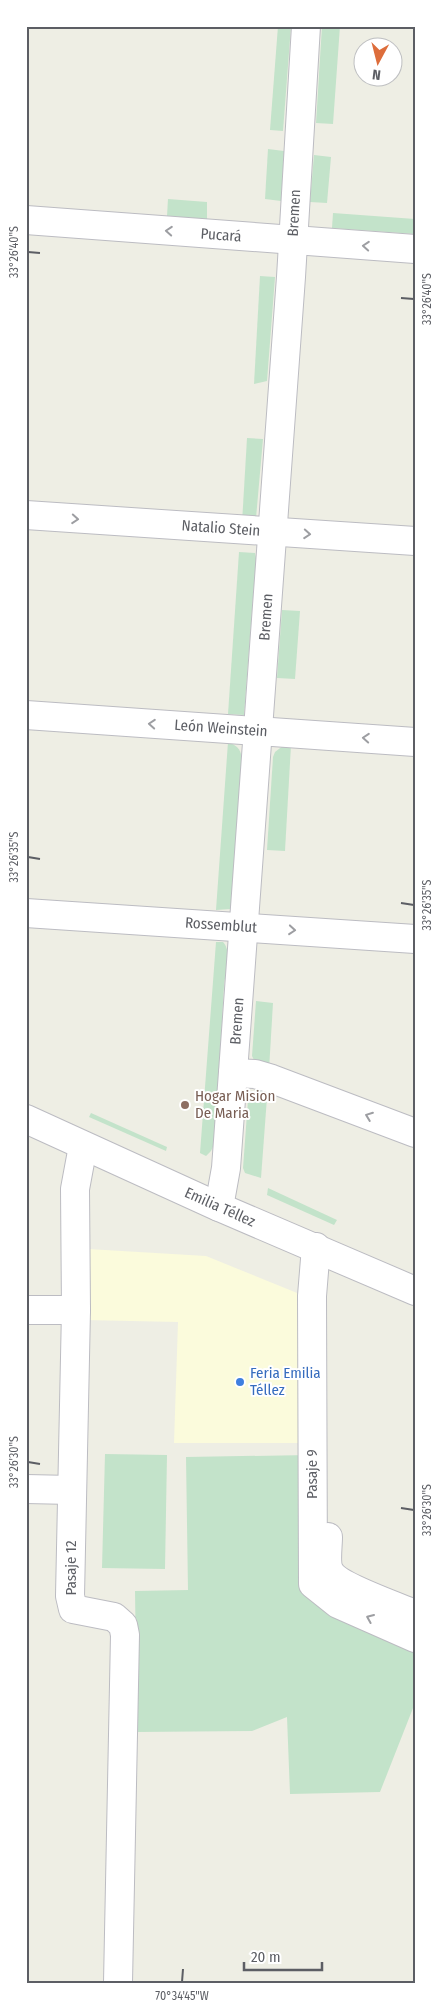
<svg xmlns="http://www.w3.org/2000/svg" width="441" height="2009" viewBox="0 0 441 2009" font-family="'Fira Sans Condensed',sans-serif">
<rect width="100%" height="100%" fill="#eeeee4"/>
<polygon fill="#fbfbdc" points="88,1249 206,1256 307,1297 303,1443 174,1443 178,1322 84,1320"/>
<g fill="#c3e3ca">
<polygon points="278,26 291,26 283,131 270,130"/>
<polygon points="322,26 340,26 333,124 316,123"/>
<polygon points="268,149 284,151 281,201 265,199"/>
<polygon points="314,155 331,157 327,203 310,202"/>
<polygon points="168,199 207,202 207,219 167,216"/>
<polygon points="333,213 415,219 415,234 332,228"/>
<polygon points="260,276 275,277 267,381 254,384"/>
<polygon points="247,438 263,439 256,518 242,523"/>
<polygon points="239,552 255,553 256,558 244,715 228,714"/>
<polygon points="282,610 300,611 295,679 277,678"/>
<path d="M228 742C237 746 240 748 242 758L231 909 216 910Z"/>
<polygon points="284,745 291,745 285,851 267,850 273,757 275,752"/>
<path d="M216 942H223C233 953 225 973 224 986 221 1039 218 1091 215 1143L211 1151 206 1156 200 1153Z"/>
<polygon points="256,1001 273,1003 269,1070 255,1062 252,1056"/>
<polygon points="268,1084 261,1178 245,1173 243,1168 248,1100 260,1086"/>
<polygon points="91,1113 167,1147 166,1151 89,1117"/>
<polygon points="268,1188 337,1220 334,1225 267,1195"/>
<polygon points="105,1454 167,1455 165,1569 102,1568"/>
<polygon points="309,1455 311,1601 415,1643 415,1703 380,1792 290,1794 287,1717 252,1731 137,1732 135,1591 188,1590 186,1457"/>
</g>
<g fill="none" stroke-linecap="round" stroke-linejoin="round">
<g stroke="#bcbcc2" stroke-width="30">
<g id="minor">
<polyline points="26,220 415,249"/>
<polyline points="26,515 415,541"/>
<polyline points="26,715 415,742"/>
<polyline points="26,913 415,939"/>
<polyline points="233,1073 255,1074 272,1079 415,1133"/>
<polyline points="26,1119 219,1207 415,1291"/>
<polyline points="83,1146 75,1189 76,1310 70,1596 73,1609 114,1617 123,1625 125,1635 118,1983"/>
<polyline points="219,1207 226,1168 291,277 306,26"/>
<polyline points="316,1247 312,1296 313,1584 338,1604 415,1638"/>
<polyline points="26,1310 76,1310"/>
<polyline points="26,1489 72,1490"/>
<path d="M328 1537C328 1547 325 1564 330 1572 338 1586 398 1607 415 1614"/>
</g>
</g>
<use href="#minor" stroke="#fff" stroke-width="28"/>
</g>
<defs><path id="oneway-chevron" d="M-2-3.5L2.5 0L-2 3.5" fill="none" stroke-width="1.6" stroke-linecap="round" stroke-linejoin="round" transform="scale(1.25)"/></defs>
<g stroke="#9d9ea2">
<use href="#oneway-chevron" transform="translate(169 231) rotate(-176)"/>
<use href="#oneway-chevron" transform="translate(366 246) rotate(-176)"/>
<use href="#oneway-chevron" transform="translate(75 519) rotate(4)"/>
<use href="#oneway-chevron" transform="translate(307 534) rotate(4)"/>
<use href="#oneway-chevron" transform="translate(152 724) rotate(-176)"/>
<use href="#oneway-chevron" transform="translate(366 738) rotate(-176)"/>
<use href="#oneway-chevron" transform="translate(292 930) rotate(5)"/>
<use href="#oneway-chevron" transform="translate(369 1116) rotate(-159)"/>
<use href="#oneway-chevron" transform="translate(370 1618) rotate(-157)"/>
</g>
<path fill="none" stroke="#5c5e64" stroke-width="2" d="M28 252 40 253M401 298 414 299M28 857 40 859M401 903 414 905M28 1462 40 1464M401 1508 414 1510M182 1982 183 1969"/>
<circle fill="#8d6e63" stroke="#fff" stroke-width="2" cx="185" cy="1105" r="5"/>
<circle fill="#3f7fe0" stroke="#fff" stroke-width="2" cx="240" cy="1382" r="5"/>
<g text-anchor="middle" dominant-baseline="central" stroke-width="4" stroke-linejoin="round" paint-order="stroke">
<g font-size="15" fill="#5c5e64" stroke="#fff">
<text transform="translate(294 213) rotate(-87)">Bremen</text>
<text transform="translate(221 235) rotate(4)">Pucará</text>
<text transform="translate(221 528) rotate(4)">Natalio Stein</text>
<text transform="translate(266 617) rotate(-86)">Bremen</text>
<text transform="translate(221 728) rotate(4)">León Weinstein</text>
<text transform="translate(221 925) rotate(4)">Rossemblut</text>
<text transform="translate(237 1021) rotate(-86)">Bremen</text>
<text transform="translate(220 1207) rotate(24)">Emilia Téllez</text>
<text transform="translate(312 1474) rotate(-90)">Pasaje 9</text>
<text transform="translate(71 1568) rotate(-90)">Pasaje 12</text>
</g>
<g font-size="15" fill="#785e54" stroke="#fff" text-anchor="start">
<text x="195" y="1096">Hogar Mision<tspan x="195" dy="17">De Maria</tspan></text>
</g>
<g font-size="15" fill="#366cbe" stroke="#fff" text-anchor="start">
<text x="250" y="1373">Feria Emilia<tspan x="250" dy="17">Téllez</tspan></text>
</g>
</g>
<rect width="441" height="2009" fill="none" stroke="#ffffff" stroke-width="55"/>
<g transform="translate(378 62) rotate(187)"><circle r="24" fill="#ffffff" stroke="#bebfc1"/>
<path d="M0-4L9 19L0 12L-9 19Z" fill="#dd6d3b"/>
<text y="-8" font-size="14" font-weight="bold" text-anchor="middle" fill="#5c5e64">N</text>
</g>
<path d="M244 1962v8h78v-8" fill="none" stroke="#5c5e64" stroke-width="2.5"/>
<text x="251" y="1962" font-size="15" fill="#5c5e64" stroke="#ffffff" stroke-width="4" paint-order="stroke">20 m</text>
<rect x="28" y="28" width="386" height="1954" fill="none" stroke="#5c5e64" stroke-width="2"/>
<g font-size="12" text-anchor="middle" fill="#5c5e64">
<text transform="translate(14 252) rotate(-90)" y="4">33°26'40"S</text>
<text transform="translate(427 299) rotate(-90)" y="4">33°26'40"S</text>
<text transform="translate(14 857) rotate(-90)" y="4">33°26'35"S</text>
<text transform="translate(427 905) rotate(-90)" y="4">33°26'35"S</text>
<text transform="translate(14 1462) rotate(-90)" y="4">33°26'30"S</text>
<text transform="translate(427 1510) rotate(-90)" y="4">33°26'30"S</text>
<text x="182" y="2000">70°34'45"W</text>
</g>
</svg>
